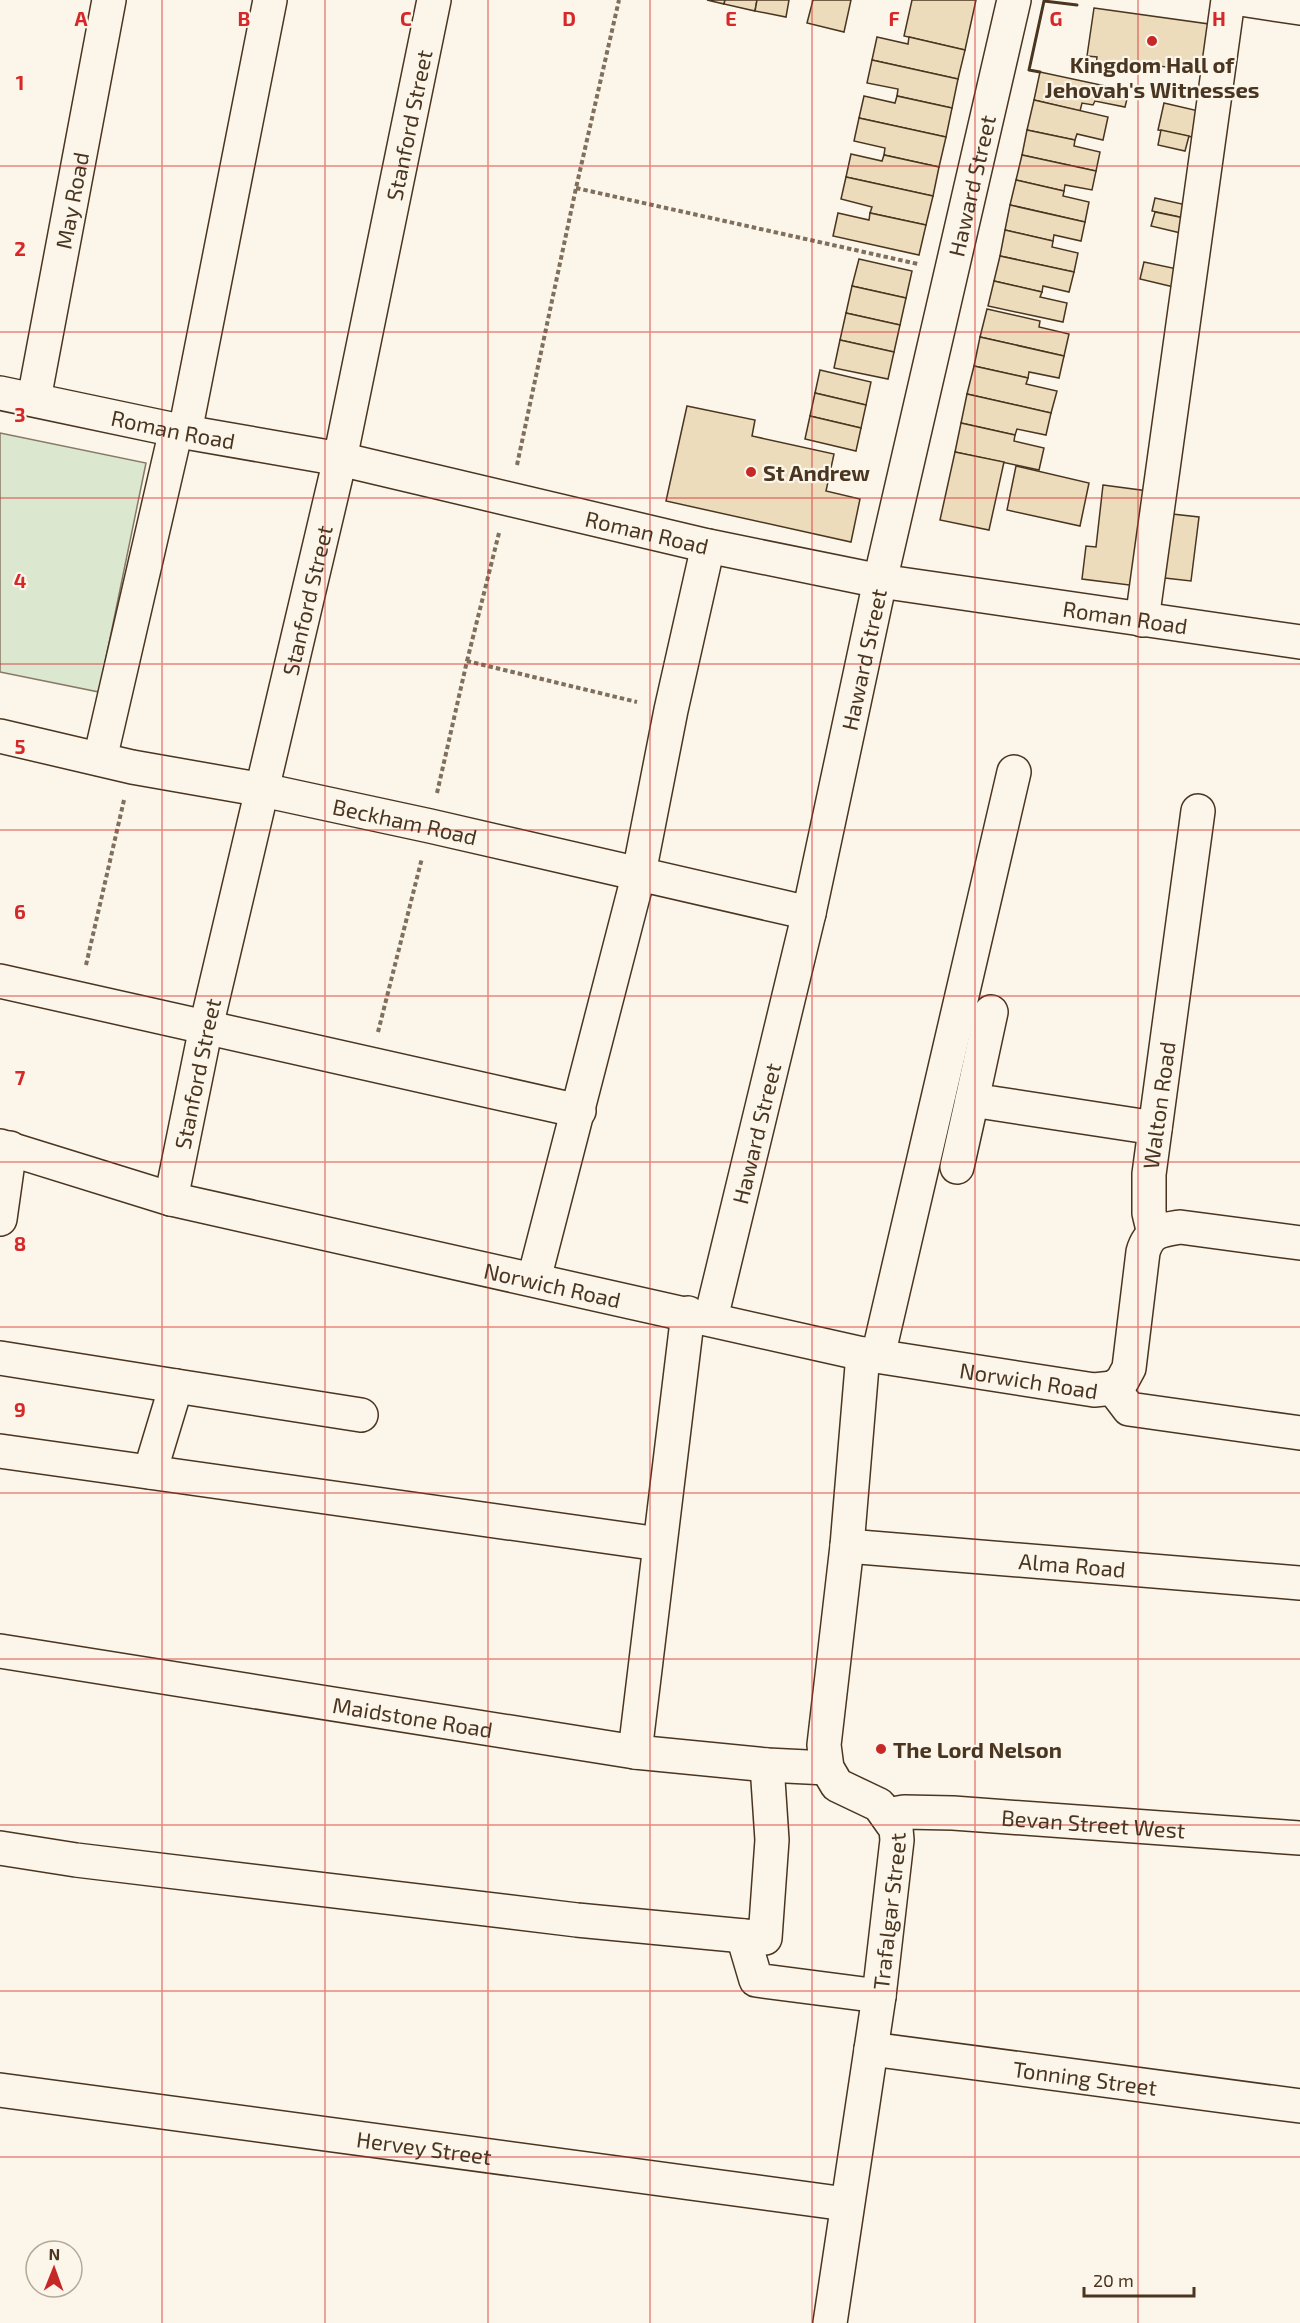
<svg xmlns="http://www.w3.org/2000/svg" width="1300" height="2323" viewBox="0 0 1300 2323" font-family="'Exo 2',sans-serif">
<rect width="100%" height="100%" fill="#fbf6e9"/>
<polygon fill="#dce7d0" stroke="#887966" stroke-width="1.5" points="0,433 146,463 99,692 0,672"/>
<g fill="#ecdcbc" stroke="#4a3520" stroke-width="1.5">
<polygon points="707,0 725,0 724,4"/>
<polygon points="725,0 757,0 755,11 724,4"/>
<polygon points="757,0 789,0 786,17 755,11"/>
<polygon points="813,0 851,0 844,32 807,23"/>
<polygon points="912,0 976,0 965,50 904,36"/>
<polygon points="1094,8 1216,25 1210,73 1123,61 1122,69 1096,66 1097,57 1087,56"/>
<polygon points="877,37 908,44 909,37 965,50 958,79 872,60"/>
<polygon points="872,60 958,79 952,108 897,96 898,89 867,83"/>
<polygon points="1040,72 1129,91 1125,107 1095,101 1093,105 1082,103 1080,111 1034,100"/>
<polygon points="864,96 895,103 897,96 952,108 946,137 859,118"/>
<polygon points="1034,100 1108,117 1103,140 1077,134 1075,140 1027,130"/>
<polygon points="1164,103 1203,112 1197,138 1158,130"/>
<polygon points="859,118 946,137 939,167 884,155 885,148 854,141"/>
<polygon points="1027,130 1075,140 1074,146 1100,152 1096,171 1022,155"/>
<polygon points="1161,130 1189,136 1185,151 1158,145"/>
<polygon points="851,154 882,161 884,155 939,167 933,196 846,177"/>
<polygon points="1022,155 1096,171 1092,190 1065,185 1064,191 1016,180"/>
<polygon points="846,177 933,196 926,225 870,213 872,207 841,199"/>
<polygon points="1016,180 1064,191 1063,196 1089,202 1085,222 1010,205"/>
<polygon points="1155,198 1191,206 1189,219 1152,211"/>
<polygon points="1010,205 1085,222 1081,241 1054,235 1053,241 1005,230"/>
<polygon points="1155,212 1189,219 1185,234 1151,226"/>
<polygon points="838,213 869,220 870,213 926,225 919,255 833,236"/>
<polygon points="1005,230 1053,241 1052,247 1078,253 1074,272 1000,256"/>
<polygon points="1000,256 1074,272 1069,292 1043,286 1042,292 994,281"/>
<polygon points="859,259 912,271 906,298 852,286"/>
<polygon points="1144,262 1182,270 1178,288 1140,279"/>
<polygon points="994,281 1042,292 1040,297 1067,303 1063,322 988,306"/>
<polygon points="852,286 906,298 900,325 846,313"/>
<polygon points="987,309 1040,321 1039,327 1069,334 1064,356 980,337"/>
<polygon points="846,313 900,325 894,352 840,340"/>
<polygon points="980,337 1064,356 1059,378 1029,372 1028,378 974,366"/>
<polygon points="840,340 894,352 888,379 834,368"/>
<polygon points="974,366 1028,378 1026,384 1057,391 1051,413 967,394"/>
<polygon points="820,370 871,382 866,405 815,393"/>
<polygon points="815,393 866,405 861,428 810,416"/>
<polygon points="967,394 1051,413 1046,435 1017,429 1015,435 961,423"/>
<polygon points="687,406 755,420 752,436 834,454 826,491 860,499 851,542 666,501"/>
<polygon points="810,416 861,428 856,451 805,439"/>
<polygon points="961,423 1015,435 1014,441 1044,448 1039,470 955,452"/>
<polygon points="955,452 1004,462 989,530 940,520"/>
<polygon points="1016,466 1089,483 1080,526 1007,510"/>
<polygon points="1103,485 1148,491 1137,586 1082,579 1086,546 1096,547"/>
<polygon points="1163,513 1199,517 1191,581 1156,577"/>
</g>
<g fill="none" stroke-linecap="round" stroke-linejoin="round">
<g stroke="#4a3520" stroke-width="36">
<g id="minor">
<polyline points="1247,0 1300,8"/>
<path id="s1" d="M0 393 185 432 340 459 708 546 880 581 1300 642"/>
<path id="s2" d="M34 399 109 0"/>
<polyline points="185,432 270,0"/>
<polyline points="1142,620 1228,0"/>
<path id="s3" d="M0 736 132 767 263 790 430 826 809 913"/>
<polyline points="100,759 176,430"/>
<polyline points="0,981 579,1111"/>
<polyline points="991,1012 972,1100 1155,1128"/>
<path id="s4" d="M0 1146 171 1199 863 1354 1094 1390 1113 1388"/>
<polyline points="957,1167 972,1100"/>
<path id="s5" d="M171 1199 206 1027 340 459 434 0"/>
<polyline points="0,1219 10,1148"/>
<path id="s6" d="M1154 1234 1149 1213V1174L1198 811"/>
<polyline points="534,1279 639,873 671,710 708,546"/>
<path id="s7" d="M711 1318 809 913 880 581 1014 0"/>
<polyline points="878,1356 1014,772"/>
<polyline points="0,1358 176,1386"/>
<path d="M1113 1388 1122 1381 1129 1368 1143 1252C1149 1231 1161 1230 1180 1227L1300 1243"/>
<polyline points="1113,1388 1129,1409 1300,1433"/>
<polyline points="0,1451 659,1544"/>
<polyline points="150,1472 176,1386 361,1415"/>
<path id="s8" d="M847 1546 1300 1583"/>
<path id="s9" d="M0 1651 635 1752 767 1765 827 1768"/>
<polyline points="635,1752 688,1313"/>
<path id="s10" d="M887 1815 904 1812 953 1813 1300 1838"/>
<polyline points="0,1848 76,1860 577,1920 765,1938 772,1840 767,1765"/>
<polyline points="743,1936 756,1980 879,1996"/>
<path id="s11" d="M871 2049 1300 2106"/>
<path id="s12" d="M0 2090 846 2204"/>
<path id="s13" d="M830 2323 879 1996 897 1840 896 1829 879 1805 837 1785 827 1768 824 1745 847 1546 863 1354"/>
</g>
</g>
<g stroke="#7f6f5c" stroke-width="4" stroke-dasharray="4.5 3" stroke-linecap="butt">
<polyline points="576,188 918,264"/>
<polyline points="517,465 576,188 619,0"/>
<polyline points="467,661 499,533"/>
<polyline points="437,793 467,661 637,702"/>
<polyline points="86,965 124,800"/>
<polyline points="378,1032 422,858"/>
</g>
<use href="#minor" stroke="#fbf6e9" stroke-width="33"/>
<polyline stroke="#4a3520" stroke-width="3" points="1040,72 1029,70 1044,1 1077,5"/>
</g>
<path fill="none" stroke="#d62828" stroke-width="1.5" stroke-opacity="0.55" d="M162 0V2323M325 0V2323M488 0V2323M650 0V2323M812 0V2323M975 0V2323M1138 0V2323M0 166H1300M0 332H1300M0 498H1300M0 664H1300M0 830H1300M0 996H1300M0 1162H1300M0 1327H1300M0 1493H1300M0 1659H1300M0 1825H1300M0 1991H1300M0 2157H1300"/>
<g fill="#c62828" stroke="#fbf6e9" stroke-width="2">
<circle cx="1152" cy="41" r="6"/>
<circle cx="751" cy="472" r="6"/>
<circle cx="881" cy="1749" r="6"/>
</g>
<g text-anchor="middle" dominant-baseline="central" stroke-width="4.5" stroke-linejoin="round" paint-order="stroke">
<g font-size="22" font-weight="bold" fill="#4a3520" stroke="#fbf6e9" text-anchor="start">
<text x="1152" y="64" text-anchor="middle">Kingdom Hall of<tspan x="1152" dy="25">Jehovah's Witnesses</tspan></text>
<text x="763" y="472">St Andrew</text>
<text x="893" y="1749">The Lord Nelson</text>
</g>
<g font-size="22" fill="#4a3520" stroke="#fbf6e9">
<text stroke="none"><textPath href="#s5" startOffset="1100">Stanford Street</textPath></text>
<text stroke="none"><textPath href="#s7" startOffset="1162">Haward Street</textPath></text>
<text stroke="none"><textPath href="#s2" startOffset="202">May Road</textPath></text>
<text stroke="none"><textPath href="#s1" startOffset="177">Roman Road</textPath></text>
<text stroke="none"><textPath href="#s1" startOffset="662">Roman Road</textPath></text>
<text stroke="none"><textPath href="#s5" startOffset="614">Stanford Street</textPath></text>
<text stroke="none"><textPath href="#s1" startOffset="1148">Roman Road</textPath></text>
<text stroke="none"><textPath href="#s7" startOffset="676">Haward Street</textPath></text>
<text stroke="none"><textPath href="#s3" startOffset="414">Beckham Road</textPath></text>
<text stroke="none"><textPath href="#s5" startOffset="128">Stanford Street</textPath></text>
<text stroke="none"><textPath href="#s6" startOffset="130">Walton Road</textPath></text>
<text stroke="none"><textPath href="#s7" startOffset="190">Haward Street</textPath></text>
<text stroke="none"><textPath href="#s4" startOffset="570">Norwich Road</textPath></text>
<text stroke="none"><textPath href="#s4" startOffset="1056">Norwich Road</textPath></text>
<text stroke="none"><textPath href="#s8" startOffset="226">Alma Road</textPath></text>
<text stroke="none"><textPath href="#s9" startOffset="418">Maidstone Road</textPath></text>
<text stroke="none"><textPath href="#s10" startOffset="207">Bevan Street West</textPath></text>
<text stroke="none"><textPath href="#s13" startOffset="416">Trafalgar Street</textPath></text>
<text stroke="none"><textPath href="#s11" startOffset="216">Tonning Street</textPath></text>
<text stroke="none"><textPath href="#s12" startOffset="428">Hervey Street</textPath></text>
</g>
</g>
<g font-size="20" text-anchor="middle" font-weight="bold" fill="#d62828" stroke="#fbf6e9" stroke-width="4.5" stroke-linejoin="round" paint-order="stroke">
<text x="81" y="26">A</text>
<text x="244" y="26">B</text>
<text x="406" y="26">C</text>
<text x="569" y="26">D</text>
<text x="731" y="26">E</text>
<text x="894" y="26">F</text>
<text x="1056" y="26">G</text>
<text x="1219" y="26">H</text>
<text x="20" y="90">1</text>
<text x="20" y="256">2</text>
<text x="20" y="422">3</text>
<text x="20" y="588">4</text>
<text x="20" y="754">5</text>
<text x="20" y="919">6</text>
<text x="20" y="1085">7</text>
<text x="20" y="1251">8</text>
<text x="20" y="1417">9</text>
</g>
<g transform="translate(54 2269) rotate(1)"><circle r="28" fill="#fbf6e9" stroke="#b4a999" stroke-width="1.5"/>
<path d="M0-4.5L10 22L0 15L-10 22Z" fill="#c62828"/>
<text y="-9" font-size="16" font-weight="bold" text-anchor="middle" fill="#4a3520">N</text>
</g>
<path d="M1084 2287v9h110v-9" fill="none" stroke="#4a3520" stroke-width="3"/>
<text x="1093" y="2287" font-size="18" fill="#4a3520" stroke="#fbf6e9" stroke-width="4.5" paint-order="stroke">20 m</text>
</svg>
